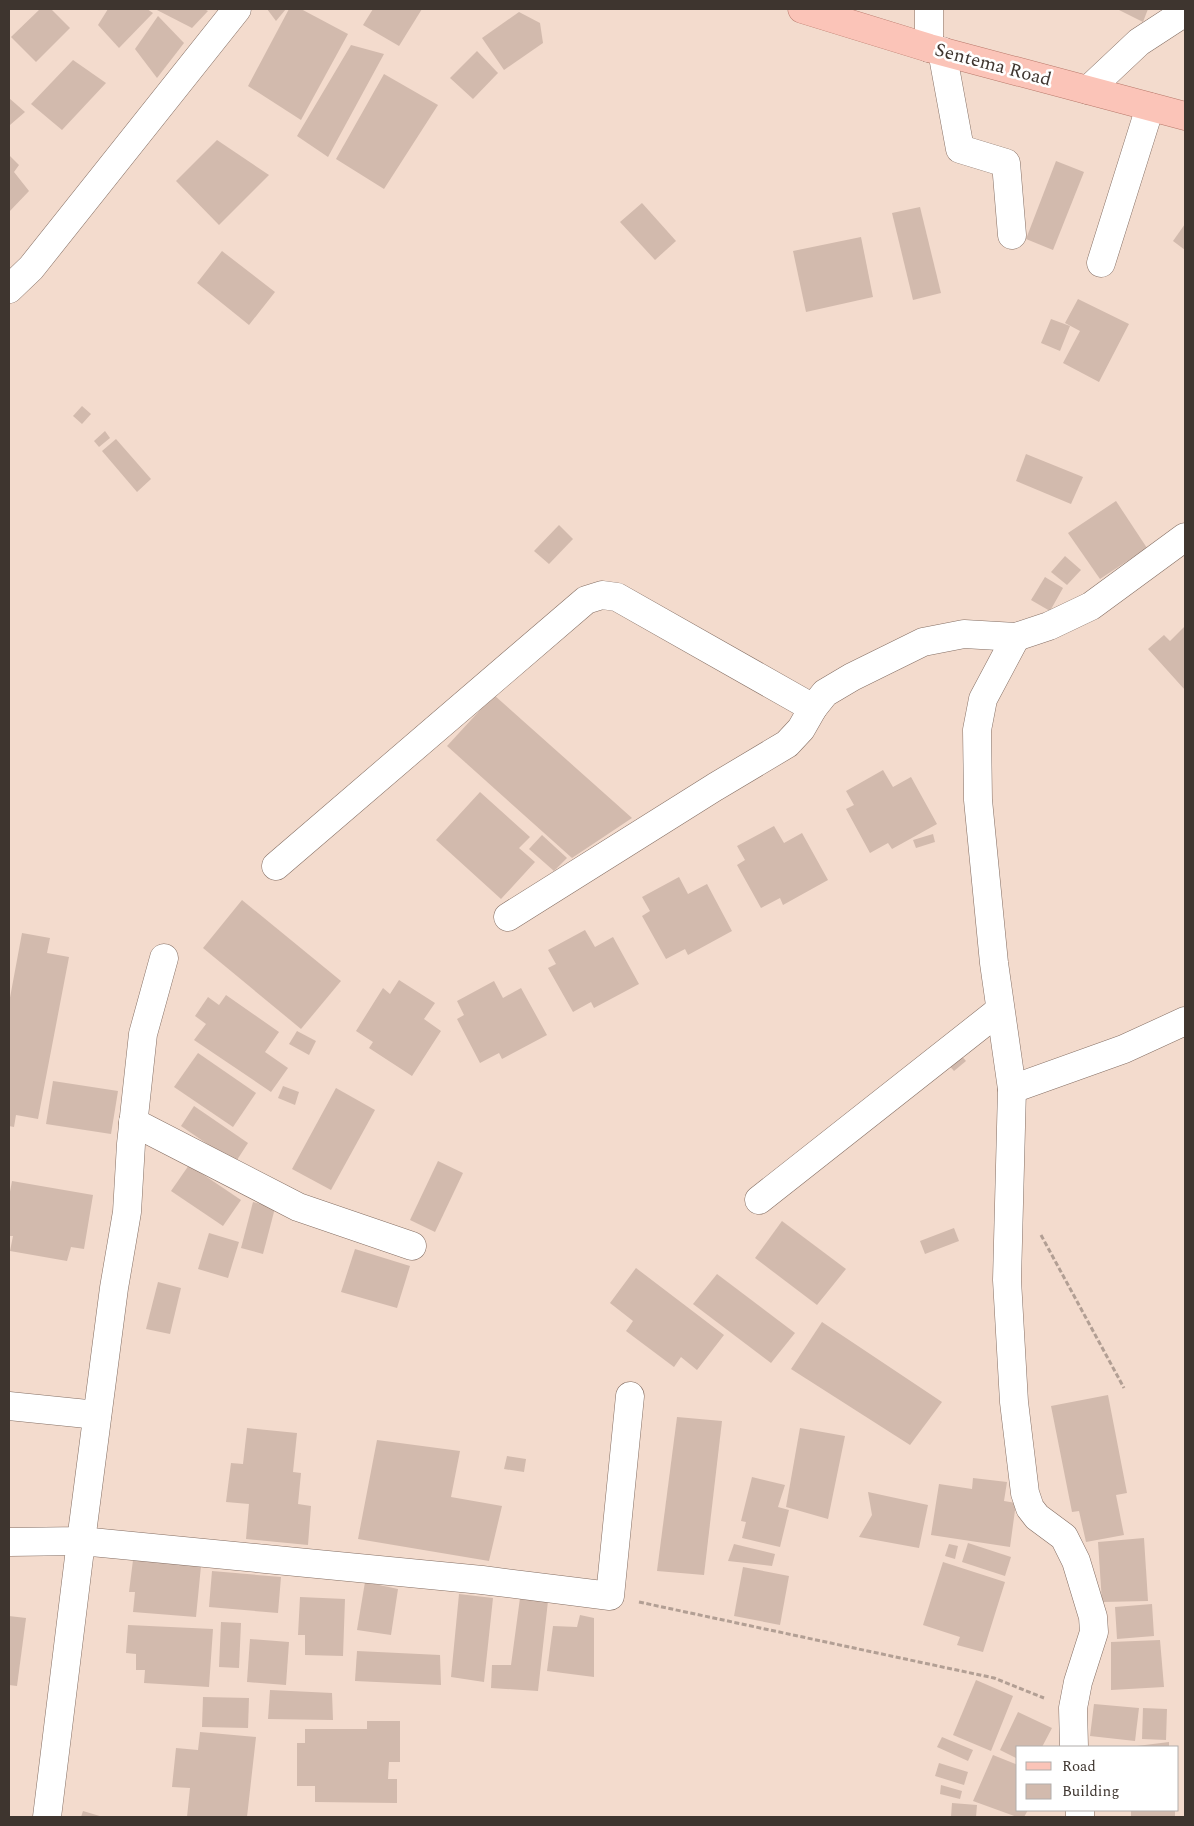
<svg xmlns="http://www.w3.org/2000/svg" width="1194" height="1826" viewBox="0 0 1194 1826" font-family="Spectral,serif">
<rect width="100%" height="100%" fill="#f3dbcd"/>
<g fill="#d2baad">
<polygon points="40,9 51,9 70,28 36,62 11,37"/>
<polygon points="108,9 147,9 153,13 119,48 98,25"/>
<polygon points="155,9 204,9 208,11 192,28"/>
<polygon points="267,9 286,9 276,21"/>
<polygon points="289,9 301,9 348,34 301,120 248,86"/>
<polygon points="373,9 422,9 399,46 363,25"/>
<polygon points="1117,9 1148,9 1143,22"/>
<polygon points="519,12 540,23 543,43 504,70 482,38"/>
<polygon points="158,16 184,43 157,78 135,49"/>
<polygon points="351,45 384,54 328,157 297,136"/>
<polygon points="477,51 498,73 473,99 450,78"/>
<polygon points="73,60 106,83 62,130 31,104"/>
<polygon points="384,74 438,105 384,189 336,159"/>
<polygon points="9,98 25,112 10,125 9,124"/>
<polygon points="217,140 269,175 219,225 176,181"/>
<polygon points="9,155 19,165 14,172 29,191 9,212"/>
<polygon points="1056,161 1084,172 1053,250 1026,239"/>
<polygon points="642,203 676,241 655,260 620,222"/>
<polygon points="920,207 941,293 913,300 892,213"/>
<polygon points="1185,224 1185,250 1173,241"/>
<polygon points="861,237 873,297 806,312 793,251"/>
<polygon points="222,251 275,292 249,325 197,283"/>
<polygon points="1078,299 1129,324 1099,382 1063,363 1080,331 1065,323"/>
<polygon points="1051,319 1070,326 1060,351 1041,343"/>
<polygon points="82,406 91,414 82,424 73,416"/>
<polygon points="105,431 110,438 99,447 94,441"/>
<polygon points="116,439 151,479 137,492 102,451"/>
<polygon points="1026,454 1083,477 1071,504 1016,481"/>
<polygon points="1116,501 1147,548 1100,579 1068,533"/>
<polygon points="559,525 573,539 549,564 534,551"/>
<polygon points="1065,556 1081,570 1067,585 1051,572"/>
<polygon points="1045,577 1063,588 1050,611 1031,600"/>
<polygon points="1185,626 1185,690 1148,649 1164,635 1170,641"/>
<polygon points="494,695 632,818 572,858 447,746"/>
<polygon points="883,770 893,787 911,777 937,824 892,849 888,843 870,853 846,809 854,805 846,791"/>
<polygon points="480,792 530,837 519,848 535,862 501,899 436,840"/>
<polygon points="774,826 784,843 802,833 828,880 783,905 780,898 761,908 737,865 745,860 737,846"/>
<polygon points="933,834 935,842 916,848 913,840"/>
<polygon points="542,835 567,858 554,871 529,849"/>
<polygon points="679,877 688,894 707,884 732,931 688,955 685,949 666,959 642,916 650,911 642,897"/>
<polygon points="242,900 341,981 301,1029 203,948"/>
<polygon points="585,930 595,947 613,937 639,984 594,1008 591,1002 573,1012 548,968 556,964 548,950"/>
<polygon points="22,933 50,938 47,953 69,957 38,1119 16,1115 14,1127 9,1126 9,1003"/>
<polygon points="399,980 435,1003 424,1019 441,1031 412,1076 369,1048 373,1042 356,1031 383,988 390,994"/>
<polygon points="494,981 503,998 521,988 547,1035 502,1059 499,1053 480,1063 457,1019 464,1015 457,1001"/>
<polygon points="226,995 279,1032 265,1052 288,1068 271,1092 194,1040 206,1024 195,1016 208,997 219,1005"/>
<polygon points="297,1031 316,1041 309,1055 289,1044"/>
<polygon points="198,1053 256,1093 233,1127 174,1087"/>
<polygon points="959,1053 966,1061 954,1071 946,1062"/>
<polygon points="53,1081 118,1091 111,1134 46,1124"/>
<polygon points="283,1086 299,1092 295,1105 278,1098"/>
<polygon points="336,1088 375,1110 331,1190 292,1169"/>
<polygon points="194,1106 248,1143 235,1163 181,1126"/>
<polygon points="438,1161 463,1173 435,1232 410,1220"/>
<polygon points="189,1165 241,1200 223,1226 171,1191"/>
<polygon points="12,1181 93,1195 84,1249 71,1247 67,1261 10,1251 13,1236 9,1236 9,1197"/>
<polygon points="253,1202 275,1208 263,1254 241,1248"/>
<polygon points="782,1221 846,1269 817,1305 755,1258"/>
<polygon points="954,1228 959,1241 925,1254 920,1241"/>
<polygon points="209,1233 239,1242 228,1278 198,1269"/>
<polygon points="355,1249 410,1266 397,1308 341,1292"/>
<polygon points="636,1268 724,1335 697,1370 681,1357 674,1367 626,1331 633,1321 610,1303"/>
<polygon points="717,1274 795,1333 771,1363 693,1304"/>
<polygon points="158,1282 181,1288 170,1334 146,1329"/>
<polygon points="822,1322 942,1402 910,1445 791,1369"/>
<polygon points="1108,1395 1127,1493 1116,1495 1124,1535 1086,1542 1079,1511 1072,1512 1051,1406"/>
<polygon points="677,1417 722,1421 704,1575 657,1571"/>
<polygon points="247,1428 297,1433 293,1472 301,1473 298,1504 311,1506 308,1545 246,1539 249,1504 226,1502 231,1463 243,1464"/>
<polygon points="800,1428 845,1436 828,1519 786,1507"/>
<polygon points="377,1440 460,1451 451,1497 502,1506 489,1561 358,1539"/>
<polygon points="507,1456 526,1459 524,1472 504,1469"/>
<polygon points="752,1477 785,1485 778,1507 789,1510 780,1547 742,1538 746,1522 741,1521"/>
<polygon points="973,1478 1007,1482 1004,1501 1016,1503 1010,1547 931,1535 939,1484 972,1489"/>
<polygon points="868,1492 928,1505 919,1548 859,1537 872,1515"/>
<polygon points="1144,1538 1148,1601 1102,1602 1098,1542"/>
<polygon points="968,1543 1011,1557 1005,1576 962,1562"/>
<polygon points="734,1544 775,1554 772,1566 728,1561"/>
<polygon points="949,1544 958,1546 955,1559 945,1556"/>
<polygon points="133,1560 201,1566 196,1617 133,1612 135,1592 129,1592"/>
<polygon points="943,1562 1005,1582 983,1652 957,1645 960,1637 923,1625"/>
<polygon points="743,1567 789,1576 780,1625 734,1616"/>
<polygon points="212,1571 281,1577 278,1613 209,1607"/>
<polygon points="365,1582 398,1589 391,1635 357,1630"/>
<polygon points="459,1594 493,1598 484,1682 451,1677"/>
<polygon points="300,1597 345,1599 343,1656 305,1655 305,1635 298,1635"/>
<polygon points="520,1598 548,1601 538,1691 491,1688 492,1665 511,1665"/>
<polygon points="1152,1604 1154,1636 1117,1639 1115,1607"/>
<polygon points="580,1615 594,1618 594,1677 547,1671 553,1626 577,1627"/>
<polygon points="9,1616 26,1618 17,1686 9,1685"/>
<polygon points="221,1622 241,1623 239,1668 219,1667"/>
<polygon points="128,1625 213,1629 209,1687 144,1683 145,1670 136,1670 136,1654 126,1653"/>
<polygon points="250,1639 289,1642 286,1685 247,1682"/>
<polygon points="1160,1640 1164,1687 1111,1690 1111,1642"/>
<polygon points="357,1651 440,1655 441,1685 355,1681"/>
<polygon points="976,1680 1013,1696 991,1751 953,1735"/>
<polygon points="270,1690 332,1693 333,1720 268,1719"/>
<polygon points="203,1697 249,1698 248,1728 202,1727"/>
<polygon points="1094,1704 1139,1708 1135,1741 1090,1736"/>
<polygon points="1143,1708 1167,1709 1166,1740 1142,1739"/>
<polygon points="1018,1712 1052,1728 1042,1747 1018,1747 1018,1759 1000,1750"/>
<polygon points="367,1721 400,1721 400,1762 389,1762 388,1779 397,1779 397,1803 315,1802 315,1786 297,1786 297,1743 305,1743 305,1729 367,1729"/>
<polygon points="200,1732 256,1737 247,1817 187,1817 190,1788 172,1787 176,1748 198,1750"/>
<polygon points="942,1737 973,1750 968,1761 937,1747"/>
<polygon points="1169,1742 1169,1747 1137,1747 1137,1746"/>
<polygon points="993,1755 1018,1765 1018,1810 1028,1810 1024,1817 1017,1817 973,1801"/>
<polygon points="939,1763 968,1772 964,1785 935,1776"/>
<polygon points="941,1785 962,1791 960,1799 940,1794"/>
<polygon points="952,1803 977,1805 976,1817 951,1817"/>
<rect x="1131" y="1810" width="44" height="7"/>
<polygon points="83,1811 103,1817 81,1817"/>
</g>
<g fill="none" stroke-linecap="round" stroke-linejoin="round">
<g stroke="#846e63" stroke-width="29">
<g id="minor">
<polyline points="929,48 929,9"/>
<polyline points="942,51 960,149 1006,163 1012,235"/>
<polyline points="1088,90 1139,42 1185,12"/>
<polyline points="1101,263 1150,107"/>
<polyline points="9,289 31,268 237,9"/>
<polyline points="1016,637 983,699 977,730 978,800 994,963 1012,1089 1007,1280 1014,1402 1025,1493 1030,1508 1037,1517 1064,1537 1076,1561 1093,1617 1094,1632 1078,1682 1073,1708 1074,1747"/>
<polyline points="276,866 586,600 602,595 617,597 813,708"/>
<polyline points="508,917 715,787 787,744 801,729 813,708 825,693 852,677 923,642 964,634 1016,637 1049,626 1091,606 1185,537"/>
<polyline points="1012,1089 1124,1049 1185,1021"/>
<polyline points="133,1122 298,1207 412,1246"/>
<polyline points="759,1200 1000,1010"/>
<polyline points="9,1406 97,1415"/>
<polyline points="9,1542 81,1541 114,1288 127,1212 131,1144 143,1034 164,958"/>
<polyline points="1080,1810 1080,1817"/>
<polyline points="47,1817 81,1541 482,1580 610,1596 630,1396"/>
</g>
</g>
<g stroke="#b7786a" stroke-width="29">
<polyline id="major" points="802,9 929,48 1185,116"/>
</g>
<g stroke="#b29f94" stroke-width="3" stroke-dasharray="5 2.5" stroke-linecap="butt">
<polyline points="1041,1235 1124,1388"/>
<polyline points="639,1602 994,1678 1044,1698"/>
</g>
<use href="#minor" stroke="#fff" stroke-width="28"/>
<use href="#major" stroke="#fbc4b8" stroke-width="28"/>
</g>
<g text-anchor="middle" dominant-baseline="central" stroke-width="5" stroke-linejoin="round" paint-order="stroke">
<g font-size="19" fill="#3e352f" stroke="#fff">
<text transform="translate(993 65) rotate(15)">Sentema Road</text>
</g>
</g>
<rect width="1194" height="1826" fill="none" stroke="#3e352f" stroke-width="20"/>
<rect x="1016" y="1746" width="162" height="65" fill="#ffffff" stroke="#b2aeac"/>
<rect x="1026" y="1762" width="25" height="8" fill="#fbc4b8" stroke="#b2aeac"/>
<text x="1062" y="1771" font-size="15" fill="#3e352f">Road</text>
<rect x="1026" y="1784" width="25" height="15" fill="#d2baad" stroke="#b2aeac"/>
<text x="1062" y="1796" font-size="15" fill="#3e352f">Building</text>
</svg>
